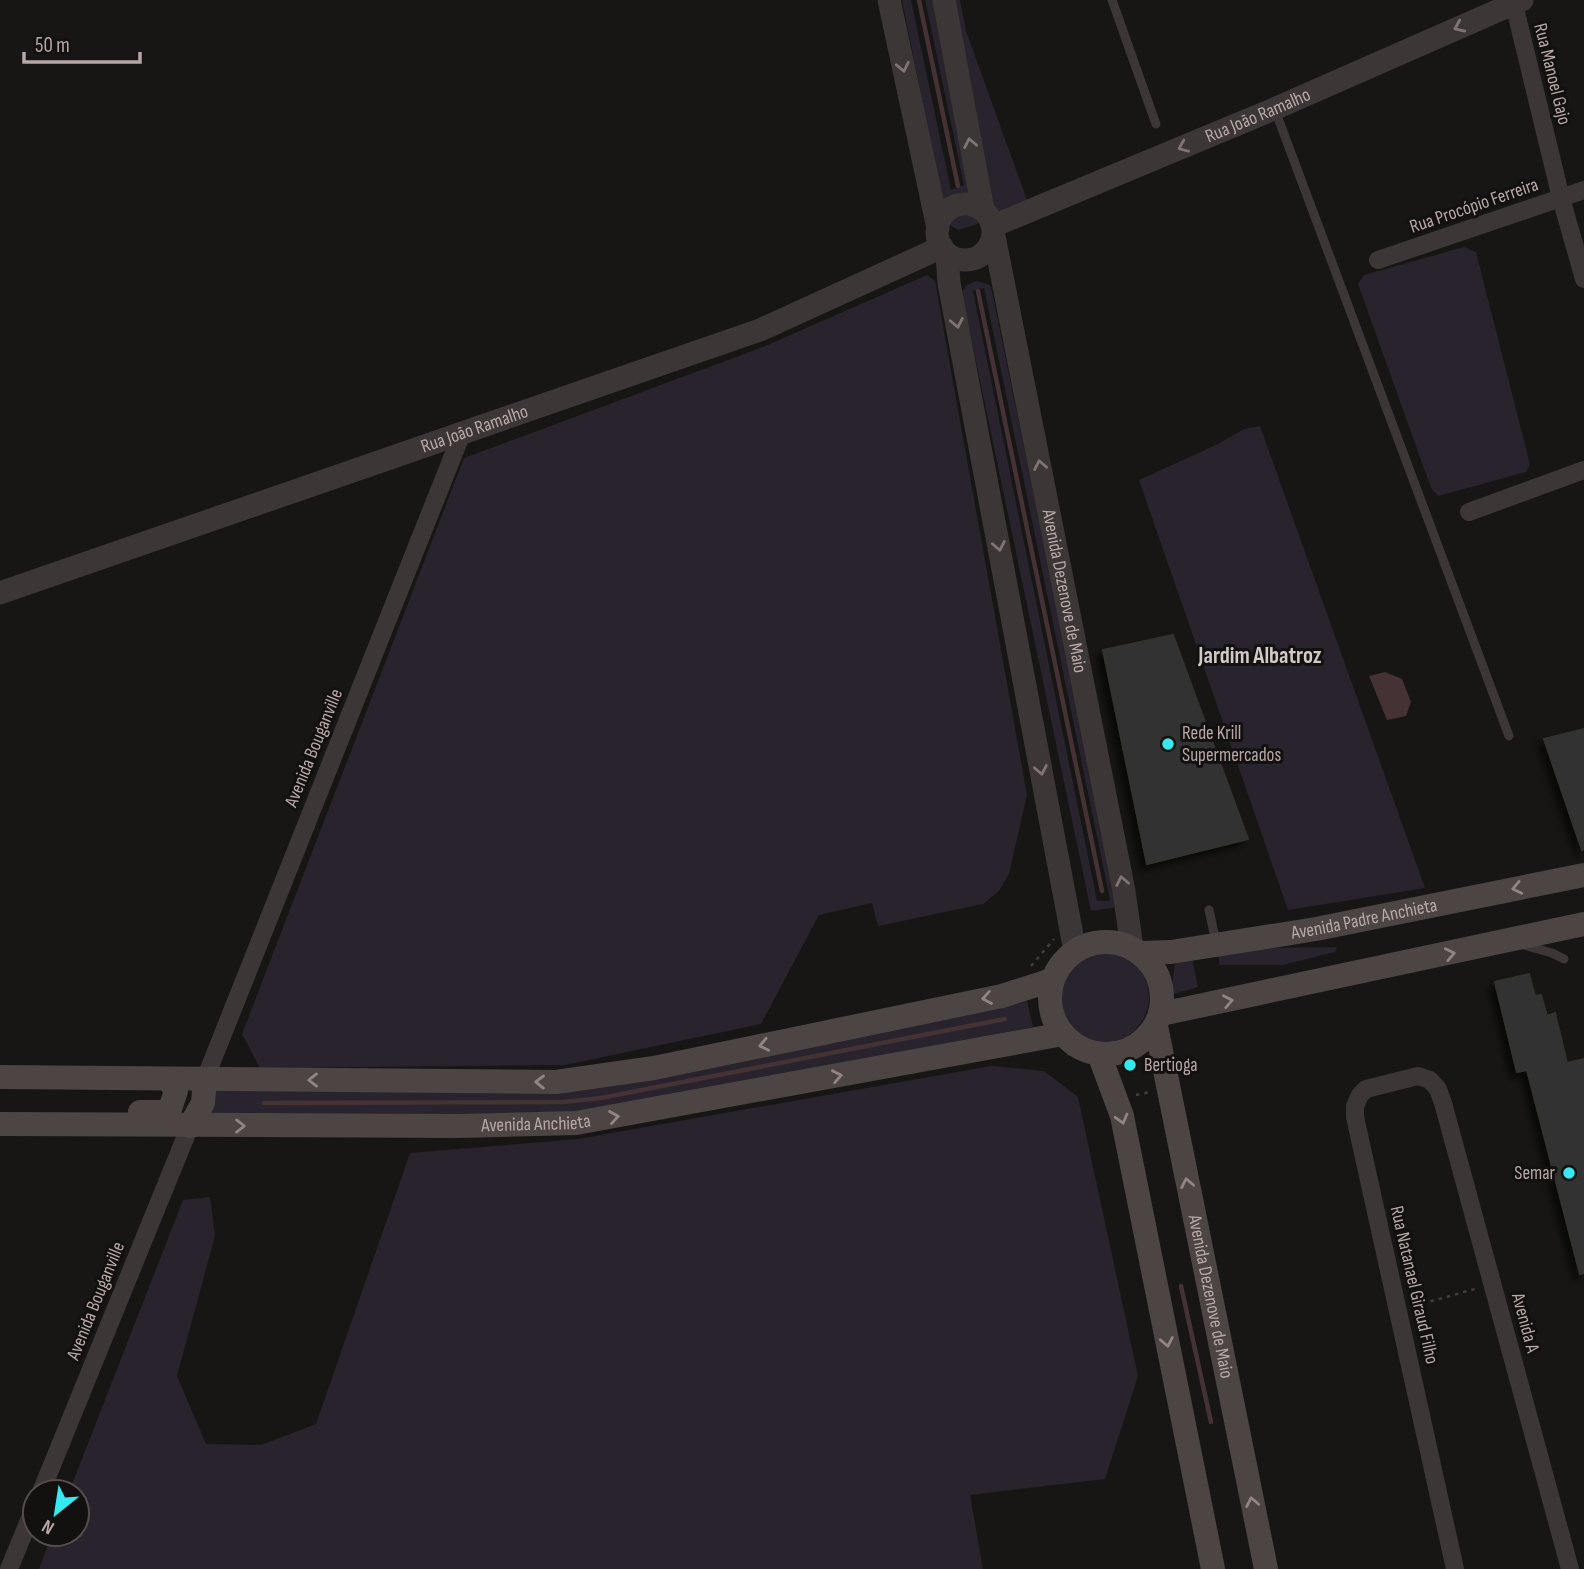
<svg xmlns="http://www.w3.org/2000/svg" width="1584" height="1569" viewBox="0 0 1584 1569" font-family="'Sofia Sans Condensed',sans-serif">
<defs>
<filter id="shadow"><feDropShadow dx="-6" dy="6" stdDeviation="3.5" flood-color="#0009"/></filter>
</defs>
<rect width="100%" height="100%" fill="#171615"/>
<g fill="#28232c" fill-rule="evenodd">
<polygon points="902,0 911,0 951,190 964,185 925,0 960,0 966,31 1027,200 975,225 958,230 950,225 944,209"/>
<polygon points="1464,247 1476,252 1530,464 1526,472 1438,496 1431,488 1358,284 1364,275"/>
<polygon points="927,275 935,281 1027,795 1009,874 999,891 983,904 878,926 872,903 819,915 761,1024 565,1065 260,1068 242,1034 464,458 763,347"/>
<path d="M976 281 990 285 993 296 1118 907 1091 911 964 304 962 292 967 285ZM984 288 1110 900 1109 901H1097L973 291Z"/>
<polygon points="1260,426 1425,888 1288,910 1139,480 1216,445 1244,429"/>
<polygon points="1337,947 1335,952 1283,965 1219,965 1219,952 1256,948"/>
<circle cx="1103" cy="997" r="46"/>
<polygon points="1192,958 1198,987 1171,995 1175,963"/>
<polygon points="1027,1001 1033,1027 574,1114 206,1115 210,1090 609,1086 999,1009"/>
<polygon points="991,1066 1044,1071 1078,1097 1138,1376 1105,1479 970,1495 983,1569 39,1569 52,1534 77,1534 77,1492 69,1492 183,1200 210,1197 215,1236 177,1376 206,1444 261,1445 316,1424 410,1153 578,1139"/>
</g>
<polygon fill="#443235" points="1385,672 1402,679 1411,702 1406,716 1387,720 1369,676"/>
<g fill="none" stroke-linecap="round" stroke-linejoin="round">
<g stroke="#443235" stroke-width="4.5">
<polyline points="919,0 958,186"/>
<polyline points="978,291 1102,891"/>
<polyline points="264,1103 563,1102 601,1098 1005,1019"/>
<polyline points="1181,1286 1211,1422"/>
</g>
</g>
<g fill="#333130" stroke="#33312f" stroke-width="2" filter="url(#shadow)">
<polygon points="1173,635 1248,839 1147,864 1103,650"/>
<polygon points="1584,729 1584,849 1582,850 1544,739"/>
<polygon points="1529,974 1535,996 1541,995 1547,1016 1555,1013 1567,1063 1584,1059 1584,1273 1580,1274 1527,1070 1517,1072 1495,982"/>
</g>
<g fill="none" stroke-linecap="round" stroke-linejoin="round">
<g stroke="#433d3c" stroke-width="2.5" stroke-dasharray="3.5 5" stroke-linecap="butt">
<polyline points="1031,966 1054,939"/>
<polyline points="1067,1053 1079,1059"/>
<polyline points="1136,1095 1150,1092"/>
<polyline points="1414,1306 1475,1289"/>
</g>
<g stroke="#3c3736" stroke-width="9">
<polyline points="1112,0 1156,124"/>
<polyline points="1275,110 1509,736"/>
<polyline points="1209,910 1216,942"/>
<polyline points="1520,944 1552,953 1564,959"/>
</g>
<g stroke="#3c3736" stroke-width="18">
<polyline points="1513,0 1561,198 1584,279"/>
<polyline points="1378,260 1584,190"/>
<polyline points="1469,512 1584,470"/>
<polyline points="205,1079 462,433"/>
<polyline points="41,1492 190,1126"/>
<polyline points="9,1569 35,1506"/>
<polyline points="1455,1569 1355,1117 1355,1106 1360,1095 1366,1089 1418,1076 1430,1080 1438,1089 1443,1103 1570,1569"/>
</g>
<g stroke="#3c3736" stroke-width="23">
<polyline points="889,0 938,228"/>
<polyline points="944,0 983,210"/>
<circle cx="965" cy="232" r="28"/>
<path id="s1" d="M993 226 1274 109 1522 0"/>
<path id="s2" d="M994 236 1124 891 1132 948"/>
<polyline points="947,255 949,283 1075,951"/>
<path id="s3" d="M0 593 760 330 942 247"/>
</g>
<g stroke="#4c4544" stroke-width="24">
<circle cx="1106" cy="998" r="56"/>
<path id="s4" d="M1141 953 1171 952 1316 929 1584 875"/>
<polyline points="1161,1014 1584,924"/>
<path id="s5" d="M1156 1026 1266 1569"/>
<polyline points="1099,1054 1122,1116 1213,1569"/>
<polyline points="0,1077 556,1082 654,1068 1002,996 1052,980"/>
<polyline points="140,1112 163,1112 170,1109 176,1091 169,1080"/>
<path id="s6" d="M0 1124 458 1126 576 1123 1063 1034"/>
<polyline points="190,1126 203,1103 205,1079"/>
</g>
</g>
<defs><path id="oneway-chevron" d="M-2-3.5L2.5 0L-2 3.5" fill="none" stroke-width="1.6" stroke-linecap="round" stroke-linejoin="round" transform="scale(1.75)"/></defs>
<g stroke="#807574">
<use href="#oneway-chevron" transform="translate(1459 27) rotate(156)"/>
<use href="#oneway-chevron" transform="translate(903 67) rotate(78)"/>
<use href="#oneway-chevron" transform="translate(970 143) rotate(-101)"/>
<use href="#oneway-chevron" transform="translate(1183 147) rotate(157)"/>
<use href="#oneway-chevron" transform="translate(957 323) rotate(79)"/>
<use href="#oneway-chevron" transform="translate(1040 465) rotate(-101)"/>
<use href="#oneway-chevron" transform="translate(999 546) rotate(79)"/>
<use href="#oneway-chevron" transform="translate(1041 770) rotate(79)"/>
<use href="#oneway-chevron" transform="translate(1122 881) rotate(-101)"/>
</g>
<g stroke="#928584">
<use href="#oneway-chevron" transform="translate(1517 888) rotate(168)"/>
<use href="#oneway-chevron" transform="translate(1450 954) rotate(-12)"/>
<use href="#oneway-chevron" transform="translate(987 998) rotate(170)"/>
<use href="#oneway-chevron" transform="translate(1228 1001) rotate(-11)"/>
<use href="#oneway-chevron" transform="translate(764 1045) rotate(168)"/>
<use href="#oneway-chevron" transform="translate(837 1076) rotate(-11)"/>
<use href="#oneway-chevron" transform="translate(313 1080) rotate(-180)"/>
<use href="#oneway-chevron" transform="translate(540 1082) rotate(-179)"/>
<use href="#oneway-chevron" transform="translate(614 1117) rotate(-9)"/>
<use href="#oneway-chevron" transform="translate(1122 1119) rotate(74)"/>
<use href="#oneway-chevron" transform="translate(240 1126)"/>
<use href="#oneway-chevron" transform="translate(1187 1183) rotate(-101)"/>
<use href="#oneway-chevron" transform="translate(1167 1342) rotate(79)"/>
<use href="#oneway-chevron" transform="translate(1252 1502) rotate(-101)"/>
</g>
<g fill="#36e9ee" stroke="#121110" stroke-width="2.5">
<circle cx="1168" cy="744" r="7"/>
<circle cx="1130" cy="1065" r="7"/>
<circle cx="1569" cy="1173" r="7"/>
</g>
<g text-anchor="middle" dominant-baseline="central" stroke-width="6" stroke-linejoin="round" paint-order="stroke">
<g font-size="19" fill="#b7a8a7" stroke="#121110">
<text transform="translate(1552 74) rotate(76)">Rua Manoel Gajo</text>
<text stroke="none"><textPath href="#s1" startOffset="287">Rua João Ramalho</textPath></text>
<text transform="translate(1474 206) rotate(-19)">Rua Procópio Ferreira</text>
<text stroke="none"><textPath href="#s3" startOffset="502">Rua João Ramalho</textPath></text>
<text stroke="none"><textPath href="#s2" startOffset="362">Avenida Dezenove de Maio</textPath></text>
<text transform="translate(314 748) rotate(-68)">Avenida Bouganville</text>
<text stroke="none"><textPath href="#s4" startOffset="226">Avenida Padre Anchieta</textPath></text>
<text stroke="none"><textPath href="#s6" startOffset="536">Avenida Anchieta</textPath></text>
<text transform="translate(1414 1285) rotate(77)">Rua Natanael Giraud Filho</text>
<text stroke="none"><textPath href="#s5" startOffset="276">Avenida Dezenove de Maio</textPath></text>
<text transform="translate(96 1301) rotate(-68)">Avenida Bouganville</text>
<text transform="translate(1525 1323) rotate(75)">Avenida A</text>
</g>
<g font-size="19" fill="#b7a8a7" stroke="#121110" text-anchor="start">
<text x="1182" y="733">Rede Krill<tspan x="1182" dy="22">Supermercados</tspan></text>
<text x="1144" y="1065">Bertioga</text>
<text x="1555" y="1173" text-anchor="end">Semar</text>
</g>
<g font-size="23" font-weight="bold" fill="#d3c9c8" stroke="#121110">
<text x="1260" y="656">Jardim Albatroz</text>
</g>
</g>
<g transform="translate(56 1513) rotate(210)"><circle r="33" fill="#121110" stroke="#544d4c" stroke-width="2"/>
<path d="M0-5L12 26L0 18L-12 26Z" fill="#36e9ee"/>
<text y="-10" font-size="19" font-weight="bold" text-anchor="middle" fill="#b7a8a7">N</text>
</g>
<path d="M24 52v10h116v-10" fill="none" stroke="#b7a8a7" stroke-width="3.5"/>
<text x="35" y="52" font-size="21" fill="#b7a8a7" stroke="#121110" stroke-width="5" paint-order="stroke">50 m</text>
</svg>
